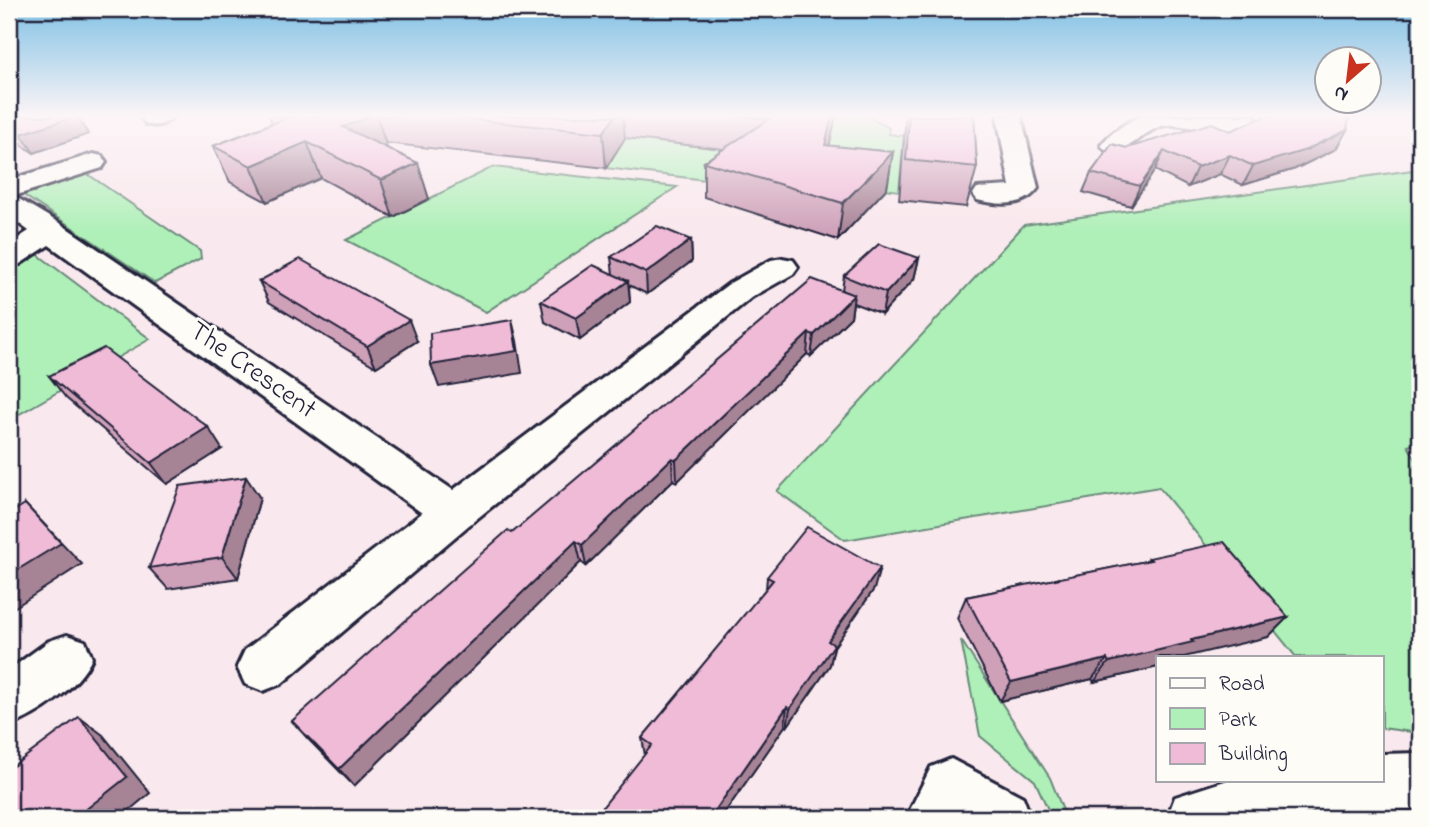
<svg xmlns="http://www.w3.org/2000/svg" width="1429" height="827" viewBox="0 0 1429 827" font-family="'Indie Flower',sans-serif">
<rect width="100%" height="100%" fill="#f9e8ed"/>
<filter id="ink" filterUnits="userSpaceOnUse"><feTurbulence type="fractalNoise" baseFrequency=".0143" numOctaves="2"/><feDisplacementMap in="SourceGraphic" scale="14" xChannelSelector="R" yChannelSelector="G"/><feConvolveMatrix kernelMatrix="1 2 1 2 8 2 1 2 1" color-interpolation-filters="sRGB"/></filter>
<g filter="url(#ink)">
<g fill="#aff0b8" stroke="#68897a" stroke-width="2">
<polygon points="609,116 656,142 709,147 714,138 737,140 748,185 606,168"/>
<polygon points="836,116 867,116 889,128 889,134 904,136 899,191 821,181"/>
<polygon points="493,167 677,187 486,312 346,240"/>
<polygon points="1420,169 1420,443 1408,446 1420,466 1420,733 1382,728 1382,657 1296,657 1159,487 845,540 777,491 1024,225"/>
<polygon points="86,173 200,251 201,259 155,283 19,192"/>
<polygon points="37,254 150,339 9,420 9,269"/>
<polygon points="961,640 1050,778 1066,818 1052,818 1035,781 980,736"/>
</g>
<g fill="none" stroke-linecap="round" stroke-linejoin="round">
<g stroke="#22223b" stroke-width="6">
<g id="minor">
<path d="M144 116H173C166 125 156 127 146 124L142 119Z"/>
<path d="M997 116H1021L1038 188C1024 208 999 205 977 200L973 194 977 188 1010 186Z"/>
<path d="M1144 116H1256C1236 145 1201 127 1174 125 1146 122 1132 157 1105 150L1101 145C1110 133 1130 119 1144 116Z"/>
<polygon points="93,154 102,156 106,162 102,168 14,196 61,224 453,490 730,283 771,260 782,258 793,260 798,267 793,274 752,297 469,525 281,684 263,691 245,684 237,667 245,650 422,513 49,245 20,264 9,266 9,244 29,231 9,216 9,180"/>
<path d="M67 635 85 641 92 658C79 687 39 715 9 726V670L49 641Z"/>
<polygon points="1420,753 1420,809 1313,812 1293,818 1167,818 1175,797 1228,780 1382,780 1382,754"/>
<polygon points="951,759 1023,797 1031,818 906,818 931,767"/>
</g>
</g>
<use href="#minor" fill="#fdfcf7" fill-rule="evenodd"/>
</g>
<g fill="#cea1b9" stroke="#22223b" stroke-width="2">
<polygon points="9,116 77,116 88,134 34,153 9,137"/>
<polygon points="269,116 836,116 829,146 893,152 887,188 838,240 704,197 704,162 723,149 625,138 606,168 386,143 386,148 429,199 393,217 321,178 267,202 230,182 213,146 272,123"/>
<polygon points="906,116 974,116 977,167 966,207 899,200"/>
<polygon points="1347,130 1336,149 1295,169 1243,185 1220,174 1188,187 1155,170 1131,206 1083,192 1091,173 1127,148 1230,131"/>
<polygon points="691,240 692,261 647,294 629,285 630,302 580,340 545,322 541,301 613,274 611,257"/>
<polygon points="919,258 914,279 882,314 853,303 851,317 811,356 807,354 677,482 673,480 586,566 581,562 354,786 308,739 292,721 512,533 842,290 844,276"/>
<polygon points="259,281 417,341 376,367 269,302"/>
<polygon points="49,376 222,449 167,484 66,398"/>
<polygon points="260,498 238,578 168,589 149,568"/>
<polygon points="1149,558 1288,617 1268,637 1158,657 1158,667 1094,682 1092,679 1000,701 957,618 966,597 1146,561"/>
<polygon points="767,577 874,589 834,647 830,665 787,727 785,726 721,818 594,818 645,755 642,738 766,589"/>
</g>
<g fill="#a78396" stroke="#22223b" stroke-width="2">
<polygon points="77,116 88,134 34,153 21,134"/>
<polygon points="371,116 377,116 387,148 355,162 343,127"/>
<polygon points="615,116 623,116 625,138 606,168 603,133"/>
<polygon points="832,116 836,116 821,181 825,145"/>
<polygon points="1347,130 1336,149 1295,169 1243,185 1253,166"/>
<polygon points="307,142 321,178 267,202 251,166"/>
<polygon points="1164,151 1155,170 1131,206 1140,186"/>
<polygon points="893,152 887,188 838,240 843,203"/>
<polygon points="1230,155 1220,174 1188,187 1197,167"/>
<polygon points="418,163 429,199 393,217 381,180"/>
<polygon points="691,240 692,261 647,294 646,273"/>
<polygon points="919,258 914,279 882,314 886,293"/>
<polygon points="628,281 630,302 580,340 576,318"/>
<polygon points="854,295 851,317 811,356 814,335"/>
<polygon points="409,320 417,341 376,367 367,346"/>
<polygon points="512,320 517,341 522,373 439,387 431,365"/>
<polygon points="809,333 807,354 677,482 676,460"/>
<polygon points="208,427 222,449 167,484 151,463"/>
<polygon points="672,458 673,480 586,566 582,545"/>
<polygon points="246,477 260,498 238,578 222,557"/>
<polygon points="25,504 82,564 9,611 9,575"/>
<polygon points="576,541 581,562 354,786 339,769"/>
<polygon points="880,568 874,589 834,647 830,665 787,727 790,709 828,641"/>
<polygon points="1288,617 1268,637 1184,657 1158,657 1158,667 1094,682 1109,662 1191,640"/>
<polygon points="1107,659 1092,679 1000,701 1011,682"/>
<polygon points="787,707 785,726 721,818 710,818"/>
<polygon points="79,717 103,735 150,793 120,818 75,818"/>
</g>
<g fill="#efbbd7" stroke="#22223b" stroke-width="2">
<polygon points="9,116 76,116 21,134 9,126"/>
<polygon points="292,116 371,116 343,127 418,163 381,180 307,142 251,166 213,146"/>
<polygon points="438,116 615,116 603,133"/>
<polygon points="734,116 832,116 825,145 893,152 843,203 704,162 769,119"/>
<polygon points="909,116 974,116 977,167 906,160"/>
<polygon points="1266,116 1349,116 1347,130 1306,150 1253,166 1230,155 1197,167 1164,151 1140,186 1091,173 1112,144 1127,148 1212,123 1230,131"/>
<polygon points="657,226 691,240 646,273 611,257"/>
<polygon points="879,244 919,258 886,293 844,276"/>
<polygon points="300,259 409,320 367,346 259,281"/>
<polygon points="593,265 628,281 576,318 541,301"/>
<polygon points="812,279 854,295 814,335 809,333 676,460 672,458 582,545 576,541 339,769 292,721 508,530 512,533"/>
<polygon points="512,320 517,351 431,365 430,333"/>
<polygon points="104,348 208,427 151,463 49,376"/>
<polygon points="246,477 222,557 149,568 180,486"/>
<polygon points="25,504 61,543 9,575 9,514"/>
<polygon points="807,527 880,568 828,641 834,645 790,709 787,707 710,818 594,818 652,745 642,738 773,580 767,577"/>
<polygon points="1224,542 1288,617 1191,640 1193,642 1109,662 1107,659 1011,682 966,597 1151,560 1149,558"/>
<polygon points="79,717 127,777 75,818 9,818 9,769"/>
</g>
</g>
<linearGradient id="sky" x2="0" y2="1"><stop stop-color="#7fc0e4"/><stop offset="0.5" stop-color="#fcf5f7"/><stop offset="1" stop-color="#fcf5f7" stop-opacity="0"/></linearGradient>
<rect width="1429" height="232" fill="url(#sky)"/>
<g text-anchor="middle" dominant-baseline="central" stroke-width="6" stroke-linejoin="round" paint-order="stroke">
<g font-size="28" fill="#22223b" stroke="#fdfcf7">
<text transform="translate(252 371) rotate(35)">The Crescent</text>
</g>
</g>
<rect width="1429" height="827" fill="none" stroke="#fdfcf7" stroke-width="35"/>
<rect x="18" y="18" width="1394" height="792" fill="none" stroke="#22223b" stroke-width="2.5" filter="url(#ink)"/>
<rect x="1156" y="656" width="228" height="126" fill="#fdfcf7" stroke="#a5a5ac" stroke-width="2"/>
<rect x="1170" y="678" width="35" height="10" fill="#fdfcf7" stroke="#a5a5ac" stroke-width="2"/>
<text x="1219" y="690" font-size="21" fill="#22223b">Road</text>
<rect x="1170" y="708" width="35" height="21" fill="#aff0b8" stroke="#a5a5ac" stroke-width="2"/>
<text x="1219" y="726" font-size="21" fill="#22223b">Park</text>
<rect x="1170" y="743" width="35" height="21" fill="#efbbd7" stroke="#a5a5ac" stroke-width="2"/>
<text x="1219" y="760" font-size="21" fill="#22223b">Building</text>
<g transform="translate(1348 80) rotate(208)"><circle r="33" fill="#fdfcf7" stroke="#a5a5ac" stroke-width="2"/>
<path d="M0-5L12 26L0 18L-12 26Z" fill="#c8321e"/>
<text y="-10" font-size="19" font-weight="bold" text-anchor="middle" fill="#22223b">N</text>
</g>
</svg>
